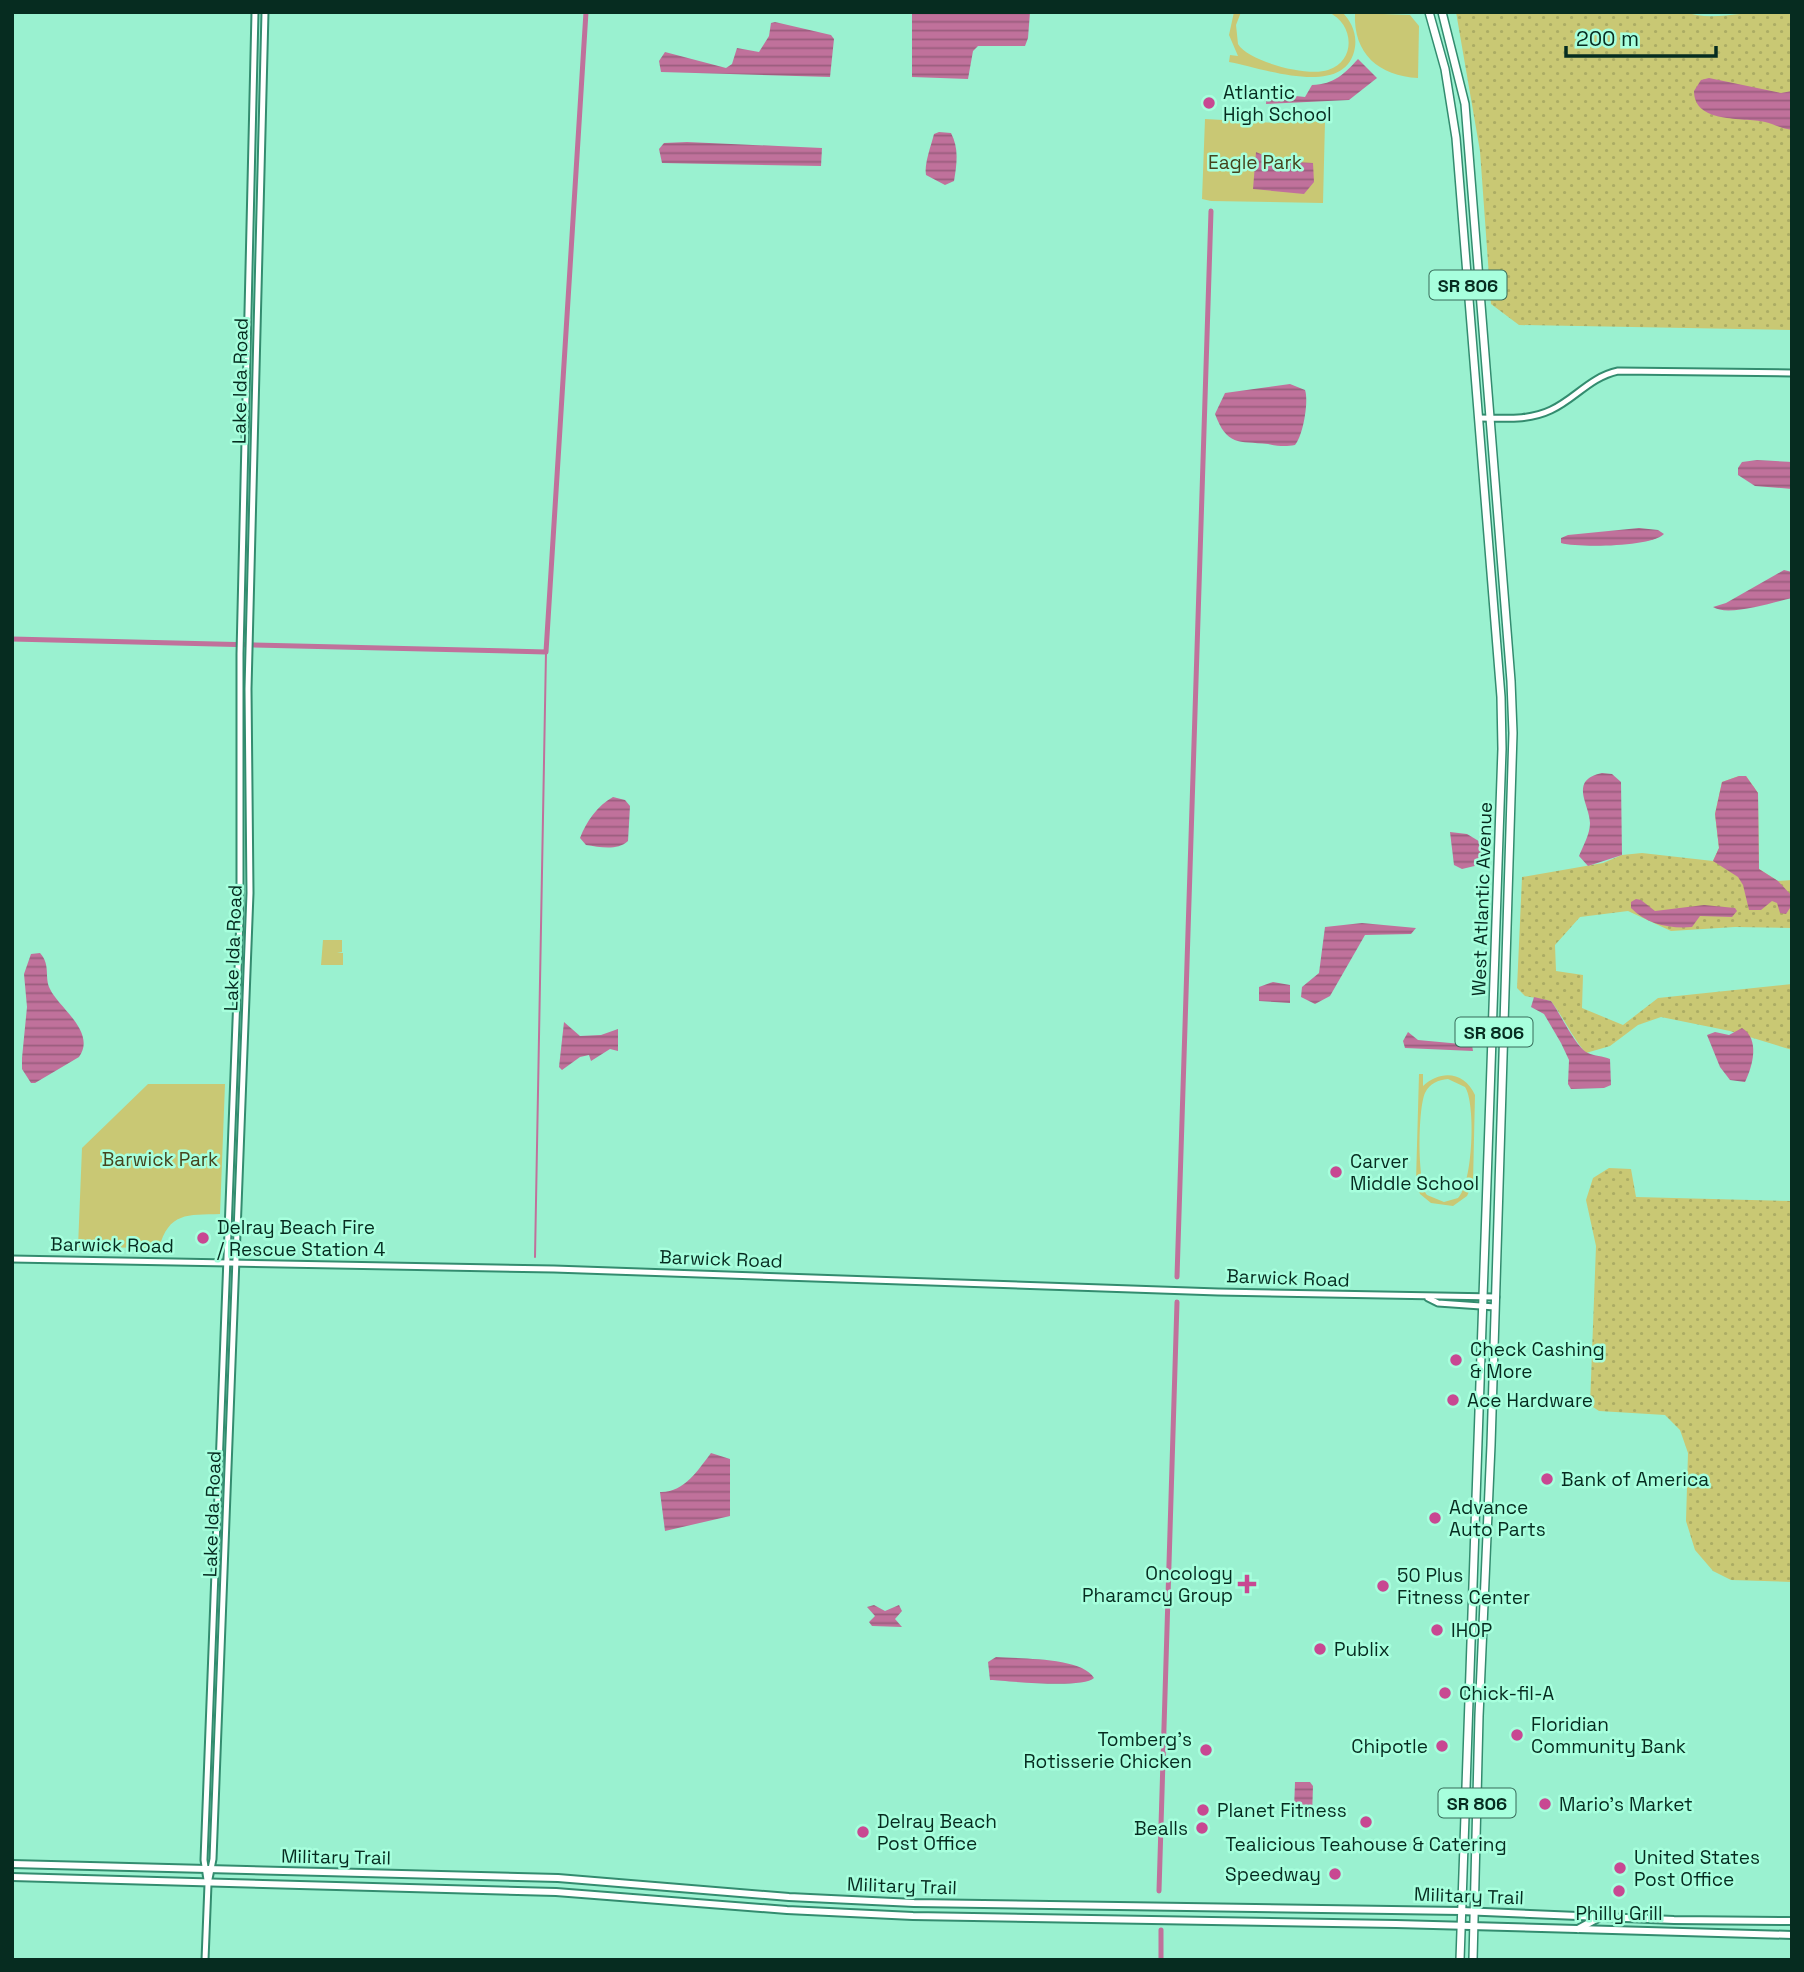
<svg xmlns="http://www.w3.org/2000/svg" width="1804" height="1972" viewBox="0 0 1804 1972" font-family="'Space Grotesk',sans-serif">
<defs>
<pattern id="grass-dots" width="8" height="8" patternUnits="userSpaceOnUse" patternTransform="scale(1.75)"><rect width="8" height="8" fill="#c9c874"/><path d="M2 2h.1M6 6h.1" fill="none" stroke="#abac64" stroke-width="1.8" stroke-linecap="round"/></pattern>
<pattern id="water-rules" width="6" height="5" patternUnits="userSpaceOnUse" patternTransform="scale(1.75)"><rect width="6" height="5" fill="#c0719b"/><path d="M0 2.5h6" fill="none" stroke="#9a5d7e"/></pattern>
</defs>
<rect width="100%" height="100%" fill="#9af1d0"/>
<g fill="url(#grass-dots)">
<path d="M1456 12H1686C1714 24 1759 6 1792 13V330L1519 325 1491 304 1480 151Z"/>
<path d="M1739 776H1746L1758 793 1759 869 1778 881 1792 880V928L1735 927 1671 931 1628 911 1580 917 1555 945 1556 971 1583 975 1582 1008 1623 1025 1658 998 1792 984V1050L1730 1031 1661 1017 1638 1025 1610 1046 1586 1053C1572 1037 1564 1018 1551 1001L1525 996 1517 988 1522 877 1603 863 1622 855 1642 853 1713 861 1719 848 1715 814 1722 782Z"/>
<polygon points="1609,1168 1631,1169 1636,1197 1792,1201 1792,1582 1731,1580 1713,1571 1695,1550 1686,1521 1688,1453 1680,1430 1665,1415 1599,1411 1590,1405 1596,1246 1586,1200 1593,1178"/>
</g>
<g fill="#c9c874" fill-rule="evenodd">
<path d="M1234 12H1241L1236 25 1238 44C1249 62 1308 77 1328 70 1357 61 1354 23 1328 12H1342C1351 21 1357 33 1355 47 1347 100 1263 68 1229 62L1230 55 1238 56 1229 35Z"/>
<path d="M1355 13 1410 15 1419 26 1418 78C1379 76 1353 54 1355 13Z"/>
<polygon points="1205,119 1277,123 1325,121 1323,203 1211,201 1202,199"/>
<polygon points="323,940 342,940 342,952 337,953 343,953 343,965 321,965"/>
<path d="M1419 1074H1423V1086C1441 1069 1465 1072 1475 1095L1473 1183 1467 1196 1453 1206 1431 1203 1420 1194 1416 1181ZM1448 1079 1465 1087C1476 1103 1473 1184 1458 1198L1444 1202 1427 1195C1417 1182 1418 1108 1425 1093 1430 1083 1438 1080 1448 1079Z"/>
<path d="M148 1084H225L220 1214C187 1215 169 1212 159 1248L78 1247 82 1148Z"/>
</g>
<g fill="url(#water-rules)">
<polygon points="912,12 1030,12 1028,38 1025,46 978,46 973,51 968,79 912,77"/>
<polygon points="775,22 831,35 834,39 830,77 661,72 659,61 665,52 726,68 732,64 737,48 759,52 769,36 771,23"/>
<path d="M1358 59 1377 78 1349 100 1266 104 1267 93 1305 97 1312 85C1335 84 1344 74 1358 59Z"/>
<path d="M1709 78 1781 93 1792 91V130C1782 129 1774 124 1765 122 1743 117 1694 124 1694 91L1701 80Z"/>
<path d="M939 132 951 133C959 148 957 164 954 181L945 185 926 175C924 164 931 146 934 134Z"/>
<polygon points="687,142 822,148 821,166 662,163 659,149 664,143"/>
<polygon points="1256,152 1277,161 1313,163 1314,182 1304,194 1253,189"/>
<path d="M1290 384 1305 390C1309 401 1303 436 1295 445 1285 447 1278 446 1268 444 1238 441 1227 446 1215 414L1225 393Z"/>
<polygon points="1757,460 1792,462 1792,489 1755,486 1738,475 1738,468 1742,462"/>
<path d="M1639 528 1658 530 1664 534C1651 547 1579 548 1561 543V538L1568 535Z"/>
<path d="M1784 570 1792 572V598C1773 602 1728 617 1713 607L1726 603Z"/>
<path d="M1602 773 1612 774 1621 782 1622 855 1588 866 1579 856C1583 846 1590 834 1590 823 1590 805 1568 780 1602 773Z"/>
<polygon points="1739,776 1746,776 1758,793 1759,869 1778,881 1792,896 1792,905 1786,914 1780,913 1777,903 1772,901 1761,910 1749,910 1743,885 1738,877 1713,861 1719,848 1715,814 1722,782"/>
<path d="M613 797 625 800 630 806 628 841C617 851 600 847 586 845L580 838C586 822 598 805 613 797Z"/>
<polygon points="1450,832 1467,834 1487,846 1483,864 1462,869 1454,865"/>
<path d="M1636 899 1641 900 1655 911 1704 905 1735 908 1737 911 1732 917 1700 916 1692 927C1670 929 1646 924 1631 908V902Z"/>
<polygon points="1362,923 1416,928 1411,934 1365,935 1330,996 1315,1004 1301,997 1302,987 1319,973 1325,927"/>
<path d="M40 953C51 965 44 977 50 989 58 1007 97 1032 79 1057L35 1083H31L22 1069V1058L27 1007 24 974 31 954Z"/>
<polygon points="1273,982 1290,985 1290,1003 1259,1001 1259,987"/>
<path d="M1534 997 1551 1001C1560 1013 1576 1048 1588 1053 1594 1056 1603 1056 1610 1059L1611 1085 1604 1088 1571 1089 1568 1084 1569 1060 1561 1043 1544 1014 1531 1007Z"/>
<polygon points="564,1022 580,1036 601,1035 618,1029 618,1051 610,1049 591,1061 589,1055 580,1057 562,1070 559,1067"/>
<path d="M1742 1028C1760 1039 1753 1066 1745 1082L1730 1080 1720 1067 1707 1035 1715 1032 1729 1035Z"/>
<polygon points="1408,1032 1418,1040 1472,1045 1473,1051 1405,1048 1403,1041"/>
<path d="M711 1453 730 1459V1516L665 1531 660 1492C684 1493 698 1470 711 1453Z"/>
<polygon points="874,1605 885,1611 899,1605 902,1611 895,1619 902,1627 872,1626 869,1622 875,1616 867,1607"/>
<path d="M996 1657C1019 1659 1082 1657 1094 1678 1083 1689 1009 1681 990 1680L988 1662Z"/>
<polygon points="1295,1782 1310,1782 1313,1786 1312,1817 1299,1817 1294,1810"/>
</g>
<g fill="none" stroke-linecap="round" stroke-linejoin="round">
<polyline stroke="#c0719b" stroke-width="2" points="535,1257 546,652"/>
<g stroke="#c0719b" stroke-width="5">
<polyline points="12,639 546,652 586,12"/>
<polyline points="1177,1277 1211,211"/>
<polyline points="1159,1891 1177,1302"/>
<polyline points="1161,1960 1161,1930"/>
</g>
<g stroke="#338c6f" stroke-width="9">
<g id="tertiary">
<path d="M1479 418C1503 418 1528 421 1551 410 1575 399 1590 377 1618 371L1792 373"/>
<polyline points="12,1259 554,1269 1218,1292 1496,1297"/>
<polyline points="1428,1298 1438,1303 1495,1307"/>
<polyline points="207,1880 204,1860 240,917 240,654 255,12"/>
<polyline points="205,1960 208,1884 213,1859 250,893 248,689 265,12"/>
</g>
</g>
<g stroke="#338c6f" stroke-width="10">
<g id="secondary">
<polyline points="12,1864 558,1878 789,1897 914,1903 1461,1911 1674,1920 1792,1921"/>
<polyline points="12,1877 556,1892 787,1910 913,1916 1396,1924 1792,1935"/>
<polyline points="1578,1929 1600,1917"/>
</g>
</g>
<g stroke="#338c6f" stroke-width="10">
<g id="primary">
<polyline points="1429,12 1445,69 1456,138 1501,697 1502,749 1460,1960"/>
<polyline points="1442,12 1465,104 1511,681 1513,733 1491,1445 1479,1716 1473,1960"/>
</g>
</g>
<use href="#tertiary" stroke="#fff" stroke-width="5"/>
<use href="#secondary" stroke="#fff" stroke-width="6"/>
<use href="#primary" stroke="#fff" stroke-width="7"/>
</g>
<g fill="#c84892" stroke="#a7ffdd" stroke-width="2.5">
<circle cx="1209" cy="103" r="7"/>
<circle cx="1336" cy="1172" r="7"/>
<circle cx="203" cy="1238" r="7"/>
<circle cx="1456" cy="1360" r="7"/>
<circle cx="1453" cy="1400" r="7"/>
<circle cx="1547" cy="1479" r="7"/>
<circle cx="1435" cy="1518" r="7"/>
<path d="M1243.5 1573.5h7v7h7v7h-7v7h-7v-7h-7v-7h7z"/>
<circle cx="1383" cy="1586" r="7"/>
<circle cx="1437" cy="1630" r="7"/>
<circle cx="1320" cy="1649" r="7"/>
<circle cx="1445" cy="1693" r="7"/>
<circle cx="1517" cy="1735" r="7"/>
<circle cx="1442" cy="1746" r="7"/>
<circle cx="1206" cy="1750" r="7"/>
<circle cx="1545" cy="1804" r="7"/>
<circle cx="1203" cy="1810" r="7"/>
<circle cx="1366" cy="1822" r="7"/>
<circle cx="1202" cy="1828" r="7"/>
<circle cx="863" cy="1832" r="7"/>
<circle cx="1620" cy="1868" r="7"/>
<circle cx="1335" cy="1874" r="7"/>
<circle cx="1619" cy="1891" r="7"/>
</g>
<g text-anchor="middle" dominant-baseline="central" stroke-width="5" stroke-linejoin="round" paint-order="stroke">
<g fill="#a7ffdd" stroke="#366b59" stroke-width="2">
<rect x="1429.5" y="270.5" width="77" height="29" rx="5"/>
<rect x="1455.5" y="1017.5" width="77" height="29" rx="5"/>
<rect x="1438.5" y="1788.5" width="77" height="29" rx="5"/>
</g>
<g font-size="18" font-weight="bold" fill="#062c20">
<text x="1468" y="285">SR 806</text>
<text x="1494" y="1032">SR 806</text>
<text x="1477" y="1803">SR 806</text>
</g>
<g font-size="19" fill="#062c20" stroke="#a7ffdd" text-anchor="start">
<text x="1223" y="92">Atlantic<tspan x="1223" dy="22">High School</tspan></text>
<text x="1350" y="1161">Carver<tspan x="1350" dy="22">Middle School</tspan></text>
<text x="217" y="1227">Delray Beach Fire<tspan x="217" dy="22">/ Rescue Station 4</tspan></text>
<text x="1470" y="1349">Check Cashing<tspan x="1470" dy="22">&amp; More</tspan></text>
<text x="1467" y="1400">Ace Hardware</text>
<text x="1561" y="1479">Bank of America</text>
<text x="1449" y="1507">Advance<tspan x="1449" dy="22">Auto Parts</tspan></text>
<text x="1233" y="1573" text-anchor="end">Oncology<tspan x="1233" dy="22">Pharamcy Group</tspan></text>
<text x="1397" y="1575">50 Plus<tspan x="1397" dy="22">Fitness Center</tspan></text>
<text x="1451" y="1630">IHOP</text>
<text x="1334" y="1649">Publix</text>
<text x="1459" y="1693">Chick-fil-A</text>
<text x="1531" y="1724">Floridian<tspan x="1531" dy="22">Community Bank</tspan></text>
<text x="1192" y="1739" text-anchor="end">Tomberg's<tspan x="1192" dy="22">Rotisserie Chicken</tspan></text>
<text x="1428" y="1746" text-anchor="end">Chipotle</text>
<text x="1559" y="1804">Mario's Market</text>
<text x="1217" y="1810">Planet Fitness</text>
<text x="877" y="1821">Delray Beach<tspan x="877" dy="22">Post Office</tspan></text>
<text x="1188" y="1828" text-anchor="end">Bealls</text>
<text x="1366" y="1844" text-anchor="middle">Tealicious Teahouse &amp; Catering</text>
<text x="1634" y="1857">United States<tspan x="1634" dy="22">Post Office</tspan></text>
<text x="1321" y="1874" text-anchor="end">Speedway</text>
<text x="1619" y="1913" text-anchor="middle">Philly Grill</text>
</g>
<g font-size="19" fill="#45441e" stroke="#a7ffdd">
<text x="1255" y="162">Eagle Park</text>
<text x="160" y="1159">Barwick Park</text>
</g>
<g font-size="19" fill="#062c20" stroke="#a7ffdd">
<text transform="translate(240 381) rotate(-89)">Lake Ida Road</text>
<text transform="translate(1482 899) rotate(-88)">West Atlantic Avenue</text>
<text transform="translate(233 948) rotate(-88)">Lake Ida Road</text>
<text transform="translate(112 1245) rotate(1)">Barwick Road</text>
<text transform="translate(721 1259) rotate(2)">Barwick Road</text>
<text transform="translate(1288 1278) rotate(2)">Barwick Road</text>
<text transform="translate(212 1514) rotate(-88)">Lake Ida Road</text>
<text transform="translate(336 1857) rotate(1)">Military Trail</text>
<text transform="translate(902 1886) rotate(2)">Military Trail</text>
<text transform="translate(1469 1896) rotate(2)">Military Trail</text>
</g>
</g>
<rect width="1804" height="1972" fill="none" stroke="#062c20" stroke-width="28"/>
<path d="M1566 46v10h150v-10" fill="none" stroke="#062c20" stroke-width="3.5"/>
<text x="1576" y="46" font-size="21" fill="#062c20" stroke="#a7ffdd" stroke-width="5" paint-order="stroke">200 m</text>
</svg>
